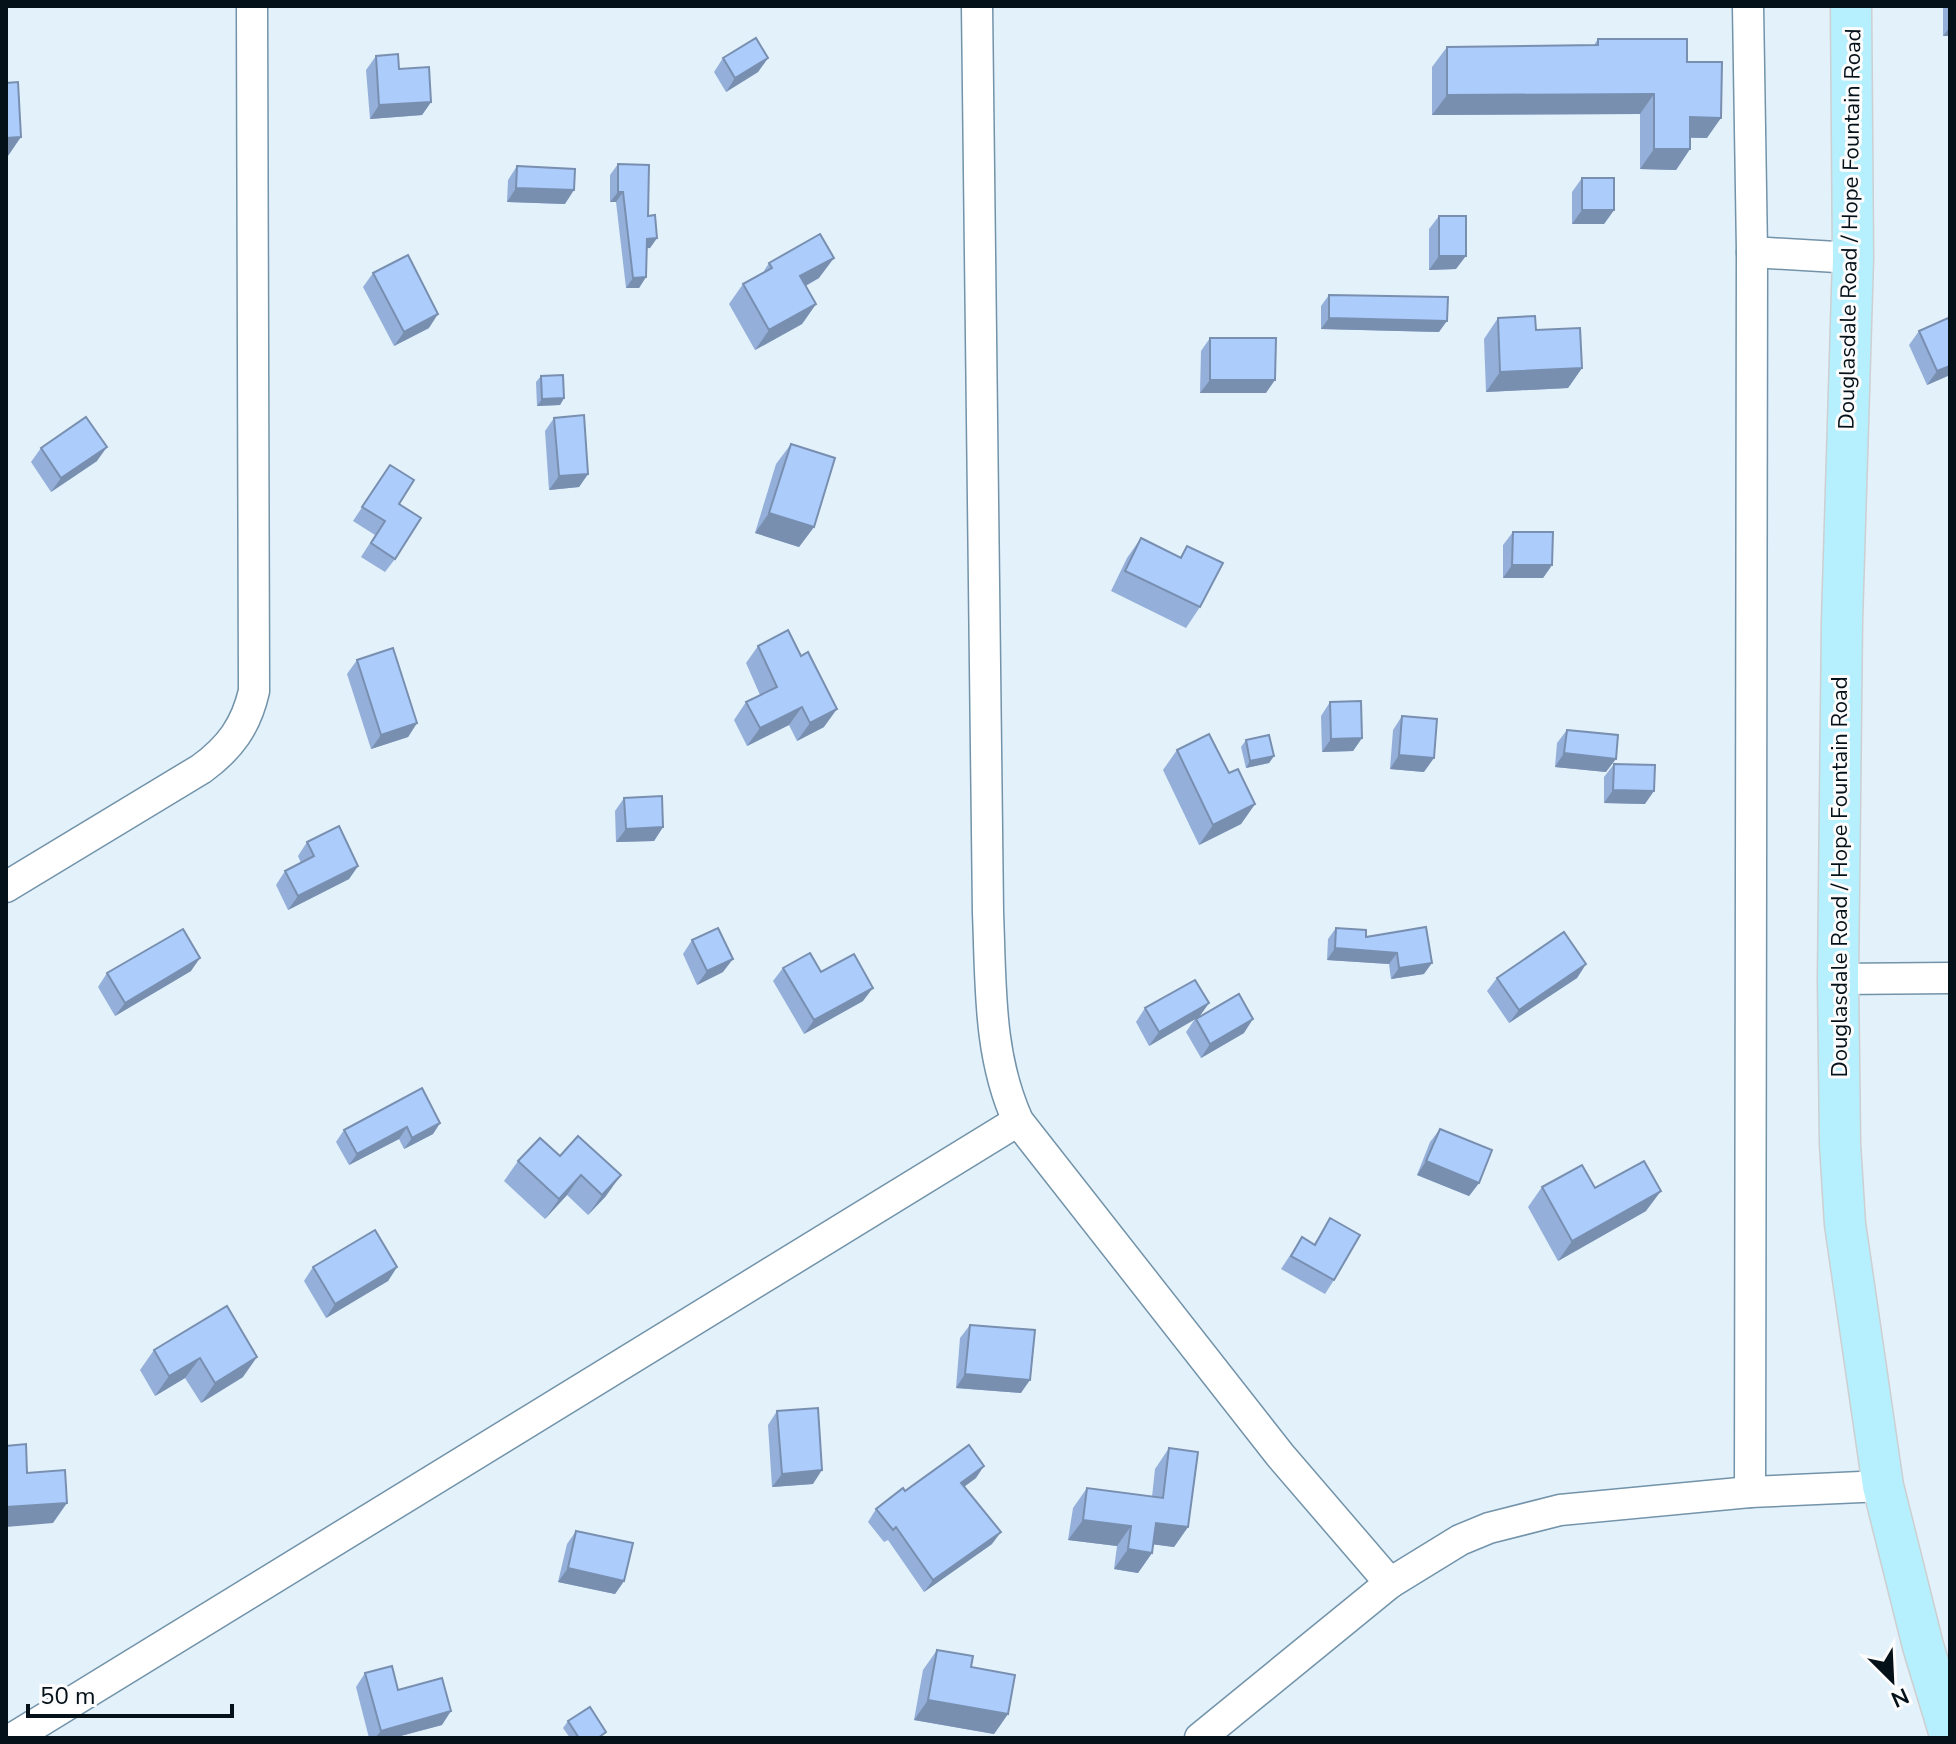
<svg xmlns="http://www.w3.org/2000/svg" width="1956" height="1744" viewBox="0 0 1956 1744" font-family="'Nunito Sans',sans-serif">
<rect width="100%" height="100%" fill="#e3f1fb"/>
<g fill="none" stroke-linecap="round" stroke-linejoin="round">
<g stroke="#7293a9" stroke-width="33">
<g id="minor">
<path d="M977 6 988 913C991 984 988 1055 1018 1121L1280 1455 1390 1583"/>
<polyline points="1748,6 1752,252 1853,258"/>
<path d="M6 887 201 769C230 748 246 726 254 691L252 6"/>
<polyline points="1838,979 1950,978"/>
<polyline points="1750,1492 1752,252"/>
<polyline points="13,1738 1018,1121"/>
<polyline points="1200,1738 1390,1583 1460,1540 1489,1528 1560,1510 1750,1492 1883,1486"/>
</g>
</g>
<g stroke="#cdcfd1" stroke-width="43">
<polyline id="major" points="1851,6 1853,258 1842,621 1838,979 1840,1144 1845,1224 1883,1486 1923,1646 1950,1735"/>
</g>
<use href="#minor" stroke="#fff" stroke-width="30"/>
<use href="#major" stroke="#b6effd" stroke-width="40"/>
</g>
<g fill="#94afd9">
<rect x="1943" y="6" width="7" height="30"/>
<polygon points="1598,39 1687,62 1707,138 1690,138 1690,149 1676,170 1640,169 1640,114 1432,115 1432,67 1447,47 1594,45"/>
<polygon points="376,56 399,69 431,102 422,115 370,119 366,70"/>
<polygon points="723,58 768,58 758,72 726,92 714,72"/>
<polygon points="618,164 648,216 657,238 650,248 647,248 646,277 639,288 626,288 616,202 610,202 610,175"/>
<polygon points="517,166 565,204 507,202 508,180"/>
<polygon points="1582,178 1614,210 1604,224 1572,224 1572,192"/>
<polygon points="1439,216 1456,269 1429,270 1429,229"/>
<polygon points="769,263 819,278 806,286 816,304 802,324 755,350 729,304 743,284 762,274"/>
<polygon points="373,273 429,328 394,346 363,287"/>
<polygon points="1329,295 1439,332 1321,329 1321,306"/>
<polygon points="1498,318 1536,330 1582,368 1568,388 1486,392 1484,339"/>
<polygon points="1950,322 1950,375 1927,385 1909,345 1919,331"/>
<polygon points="1210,338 1266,393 1200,393 1201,351"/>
<polygon points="541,376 564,398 560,405 537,406 536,382"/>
<polygon points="554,418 588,474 579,487 549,490 545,431"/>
<polygon points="791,444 814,527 799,547 755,533 776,464"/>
<polygon points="41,448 97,461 51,492 31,462"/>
<polygon points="390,465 399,504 395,559 385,572 361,557 375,535 353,521"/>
<polygon points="1513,532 1552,565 1543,578 1503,578 1503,545"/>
<polygon points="1141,538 1180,557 1187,546 1200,607 1186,628 1111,591 1127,558"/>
<polygon points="758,646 824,727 797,741 789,725 747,746 734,720 746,702 760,695 746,663"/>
<polygon points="357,660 417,723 408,737 371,749 347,674"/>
<polygon points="1330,702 1362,738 1353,751 1322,752 1321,716"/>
<polygon points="1402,716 1424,772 1390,769 1393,730"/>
<polygon points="1567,730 1606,772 1555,767 1557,743"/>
<polygon points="1246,740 1274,756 1269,763 1246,768 1241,747"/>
<polygon points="1177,750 1255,804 1241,824 1199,845 1163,770"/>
<polygon points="1614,764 1645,804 1604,803 1604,777"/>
<polygon points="624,798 663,827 654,841 616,842 615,811"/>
<polygon points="307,842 358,866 349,879 288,910 276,885 285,871 301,863 298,856"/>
<polygon points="1426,927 1424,974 1391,979 1389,964 1327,960 1328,939 1336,928 1366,937"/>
<polygon points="692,940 723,972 697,985 683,954"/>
<polygon points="1586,964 1577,978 1509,1023 1487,991 1497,978"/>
<polygon points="783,968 821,972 863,1001 804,1034 773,981"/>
<polygon points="191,971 115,1016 98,987 107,973"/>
<polygon points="1209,1003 1199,1017 1244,1033 1201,1058 1186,1032 1195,1019 1149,1046 1136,1022 1145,1008"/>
<polygon points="440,1123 433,1134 404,1149 399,1139 349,1165 336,1142 344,1130"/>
<polygon points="1440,1129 1479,1183 1469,1196 1417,1175 1430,1142"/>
<polygon points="560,1156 606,1196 588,1215 567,1195 545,1219 504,1181 518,1161"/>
<polygon points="1542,1187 1595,1188 1646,1211 1558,1261 1528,1207"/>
<polygon points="1330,1218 1334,1280 1325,1294 1281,1269 1302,1237 1314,1244"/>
<polygon points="313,1267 397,1267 388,1281 326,1318 304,1281"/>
<polygon points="227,1306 243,1377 201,1403 185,1378 155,1396 140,1370 154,1350"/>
<polygon points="970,1325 1021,1393 956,1388 960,1338"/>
<polygon points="777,1411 813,1484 772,1487 768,1425"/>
<polygon points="1169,1448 1188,1527 1174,1547 1153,1544 1152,1553 1138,1573 1114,1569 1117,1546 1068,1540 1073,1508 1087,1488 1152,1497 1155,1469"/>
<polygon points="976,1478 965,1486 992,1544 924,1592 888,1540 884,1542 868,1522 876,1509 905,1491"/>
<polygon points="576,1531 624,1581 615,1594 558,1582 567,1544"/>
<polygon points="937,1650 971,1667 1008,1714 994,1734 914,1720 923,1670"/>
<polygon points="365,1673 398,1690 442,1725 393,1738 369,1738 356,1687"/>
<polygon points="568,1721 603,1738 570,1738 563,1728"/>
</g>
<g fill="#788fb0">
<polygon points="1950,27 1950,36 1943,36"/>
<polygon points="768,58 758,72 726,92 735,78"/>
<polygon points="1654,94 1640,114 1432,115 1447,95"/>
<polygon points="431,102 422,115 370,119 379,105"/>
<polygon points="1690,117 1721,118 1707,138 1676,137"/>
<polygon points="21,137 8,156 6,156 6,138"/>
<polygon points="1654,149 1690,149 1676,170 1640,169"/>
<polygon points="516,188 574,190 565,204 507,202"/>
<polygon points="618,192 623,192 616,202 610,202"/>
<polygon points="1582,210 1614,210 1604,224 1572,224"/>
<polygon points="657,238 650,248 640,249 647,239"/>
<polygon points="1439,256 1466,256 1456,269 1429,270"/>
<polygon points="834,258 819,278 786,296 800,276"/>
<polygon points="646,277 639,288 626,288 633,278"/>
<polygon points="816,304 802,324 755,350 769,330"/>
<polygon points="438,314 429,328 394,346 404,332"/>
<polygon points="1329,318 1447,321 1439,332 1321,329"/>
<polygon points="1950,366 1950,375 1927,385 1937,371"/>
<polygon points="1582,368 1568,388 1486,392 1500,372"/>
<polygon points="1210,380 1275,380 1266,393 1200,393"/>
<polygon points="564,398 560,405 537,406 542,399"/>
<polygon points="107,447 97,461 51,492 61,478"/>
<polygon points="588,474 579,487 549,490 559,476"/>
<polygon points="769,513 814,527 799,547 755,533"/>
<polygon points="1512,565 1552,565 1543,578 1503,578"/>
<polygon points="802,707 789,725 747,746 760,728"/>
<polygon points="837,709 824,727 797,741 810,723"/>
<polygon points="417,723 408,737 371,749 381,735"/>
<polygon points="1362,738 1353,751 1322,752 1331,739"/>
<polygon points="1564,753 1616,759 1606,772 1555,767"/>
<polygon points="1399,755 1434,758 1424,772 1390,769"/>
<polygon points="1274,756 1269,763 1246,768 1250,761"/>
<polygon points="1613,790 1654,791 1645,804 1604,803"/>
<polygon points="1255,804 1241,824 1199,845 1213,825"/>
<polygon points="663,827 654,841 616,842 626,829"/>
<polygon points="358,866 349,879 288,910 298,896"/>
<polygon points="1335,948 1397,953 1389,964 1327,960"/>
<polygon points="200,958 191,971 115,1016 125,1003"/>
<polygon points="733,959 723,972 697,985 707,971"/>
<polygon points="1432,963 1424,974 1391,979 1399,968"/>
<polygon points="1586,964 1577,978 1509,1023 1519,1010"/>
<polygon points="873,988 863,1001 804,1034 814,1020"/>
<polygon points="1209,1003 1199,1017 1149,1046 1159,1032"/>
<polygon points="1253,1019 1244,1033 1201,1058 1210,1044"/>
<polygon points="440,1123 433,1134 404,1149 412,1138"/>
<polygon points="407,1127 399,1139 349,1165 357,1154"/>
<polygon points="1426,1161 1479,1183 1469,1196 1417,1175"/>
<polygon points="581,1175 567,1195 545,1219 559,1199"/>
<polygon points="621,1175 606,1196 588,1215 602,1195"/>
<polygon points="1661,1191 1646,1211 1558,1261 1572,1241"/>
<polygon points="397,1267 388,1281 326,1318 335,1304"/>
<polygon points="257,1357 243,1377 201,1403 215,1383"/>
<polygon points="200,1358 185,1378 155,1396 169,1376"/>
<polygon points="965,1374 1030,1380 1021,1393 956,1388"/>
<polygon points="984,1466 976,1478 953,1495 961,1483"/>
<polygon points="822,1470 813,1484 772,1487 782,1474"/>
<polygon points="67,1503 53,1523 6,1527 6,1507"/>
<polygon points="1083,1520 1131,1526 1117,1546 1068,1540"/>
<polygon points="1156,1523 1188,1527 1174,1547 1142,1543"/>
<polygon points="1001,1532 992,1544 924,1592 933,1580"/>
<polygon points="1128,1549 1152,1553 1138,1573 1114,1569"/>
<polygon points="568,1568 624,1581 615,1594 558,1582"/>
<polygon points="928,1700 1008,1714 994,1734 914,1720"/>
<polygon points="451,1711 442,1725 393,1738 375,1738 381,1731"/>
</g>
<g fill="#acccfc" stroke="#788fb0" stroke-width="2">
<polygon points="756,38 768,58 735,78 723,58"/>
<polygon points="1598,39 1687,39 1687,62 1722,62 1721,118 1690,117 1690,149 1654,149 1654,94 1447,95 1447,47 1598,45"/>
<polygon points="398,54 399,69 429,67 431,102 379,105 376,56"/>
<polygon points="18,82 21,137 6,138 6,83"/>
<polygon points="618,164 649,165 648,216 655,215 657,238 647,239 646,277 633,278 623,192 618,192"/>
<polygon points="517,166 575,169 574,190 516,188"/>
<rect x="1582" y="178" width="32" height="32"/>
<rect x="1439" y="216" width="27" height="40"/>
<polygon points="820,234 834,258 800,276 816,304 769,330 743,284 772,268 769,263"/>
<polygon points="408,255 438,314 404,332 373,273"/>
<polygon points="1329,295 1448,297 1447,321 1329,318"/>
<polygon points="1535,316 1536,330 1580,328 1582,368 1500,372 1498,318"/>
<polygon points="1948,318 1950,322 1950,366 1937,371 1919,331"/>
<polygon points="1210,338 1276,338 1275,380 1210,380"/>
<polygon points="563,375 564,398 542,399 541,376"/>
<polygon points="584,415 588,474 559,476 554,418"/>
<polygon points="86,417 107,447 61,478 41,448"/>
<polygon points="791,444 835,458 814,527 769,513"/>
<polygon points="390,465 414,480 399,504 421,518 395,559 371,543 385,521 362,507"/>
<polygon points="1513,532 1553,532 1552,565 1512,565"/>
<polygon points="1141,538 1181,558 1187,546 1223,563 1200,607 1125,571"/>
<polygon points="788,630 801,656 808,652 837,709 810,723 802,707 760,728 746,702 777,687 758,646"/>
<polygon points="393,648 417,723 381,735 357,660"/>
<polygon points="1361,701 1362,738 1331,739 1330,702"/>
<polygon points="1402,716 1437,719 1434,758 1399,755"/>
<polygon points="1567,730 1618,735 1616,759 1564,753"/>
<polygon points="1209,734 1229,773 1238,769 1255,804 1213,825 1177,750"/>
<polygon points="1269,735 1274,756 1250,761 1246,740"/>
<polygon points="1614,764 1655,765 1654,791 1613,790"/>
<polygon points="662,796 663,827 626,829 624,798"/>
<polygon points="339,826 358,866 298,896 285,871 314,856 307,842"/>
<polygon points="1426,927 1432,963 1399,968 1397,953 1335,948 1336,928 1366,930 1366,937"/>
<polygon points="718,928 733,959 707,971 692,940"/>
<polygon points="183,929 200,958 125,1003 107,973"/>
<polygon points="1564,932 1586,964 1519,1010 1497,978"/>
<polygon points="810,953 821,972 854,954 873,988 814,1020 783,968"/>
<polygon points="1195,980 1209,1003 1159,1032 1145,1008"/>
<polygon points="1239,994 1253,1019 1210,1044 1196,1019"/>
<polygon points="422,1088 440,1123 412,1138 407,1127 357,1154 344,1130"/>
<polygon points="1440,1129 1492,1150 1479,1183 1426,1161"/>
<polygon points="578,1136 621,1175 602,1195 581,1175 559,1199 518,1161 540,1138 560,1156"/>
<polygon points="1644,1161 1661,1191 1572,1241 1542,1187 1582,1165 1595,1188"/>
<polygon points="1330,1218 1360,1235 1334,1280 1291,1256 1302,1237 1315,1245"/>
<polygon points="375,1230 397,1267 335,1304 313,1267"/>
<polygon points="227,1306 257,1357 215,1383 200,1358 169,1376 154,1350"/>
<polygon points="970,1325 1035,1330 1030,1380 965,1374"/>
<polygon points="818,1408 822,1470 782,1474 777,1411"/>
<polygon points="26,1444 27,1473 65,1470 67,1503 6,1507 6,1446"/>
<polygon points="969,1445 984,1466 961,1483 1001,1532 933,1580 896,1527 893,1530 876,1509 903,1488 905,1491"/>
<polygon points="1169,1448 1198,1452 1188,1527 1156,1523 1152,1553 1128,1549 1131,1526 1083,1520 1087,1488 1163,1498"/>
<polygon points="576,1531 633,1543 624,1581 568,1568"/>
<polygon points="937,1650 973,1656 971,1667 1015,1675 1008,1714 928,1700"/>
<polygon points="392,1666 398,1690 442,1678 451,1711 381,1731 365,1673"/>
<polygon points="590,1707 606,1732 598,1738 579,1738 568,1721"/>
</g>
<g text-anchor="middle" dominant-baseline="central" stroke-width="6" stroke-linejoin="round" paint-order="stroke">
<g font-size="22" fill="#051119" stroke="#fcfcfc">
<text transform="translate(1850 229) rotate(-89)">Douglasdale Road / Hope Fountain Road</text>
<text transform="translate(1840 877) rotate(-90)">Douglasdale Road / Hope Fountain Road</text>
</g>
</g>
<rect width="1956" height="1744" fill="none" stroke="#051119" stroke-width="16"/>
<g transform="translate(1892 1680) rotate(156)" stroke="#fcfcfc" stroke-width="6" paint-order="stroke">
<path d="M0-6L14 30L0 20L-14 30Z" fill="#051119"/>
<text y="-12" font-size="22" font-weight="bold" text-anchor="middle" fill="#051119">N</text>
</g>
<path d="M28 1704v12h204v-12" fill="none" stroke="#051119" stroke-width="4"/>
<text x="40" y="1704" font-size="24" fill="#051119" stroke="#fcfcfc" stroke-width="6" paint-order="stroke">50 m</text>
</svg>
